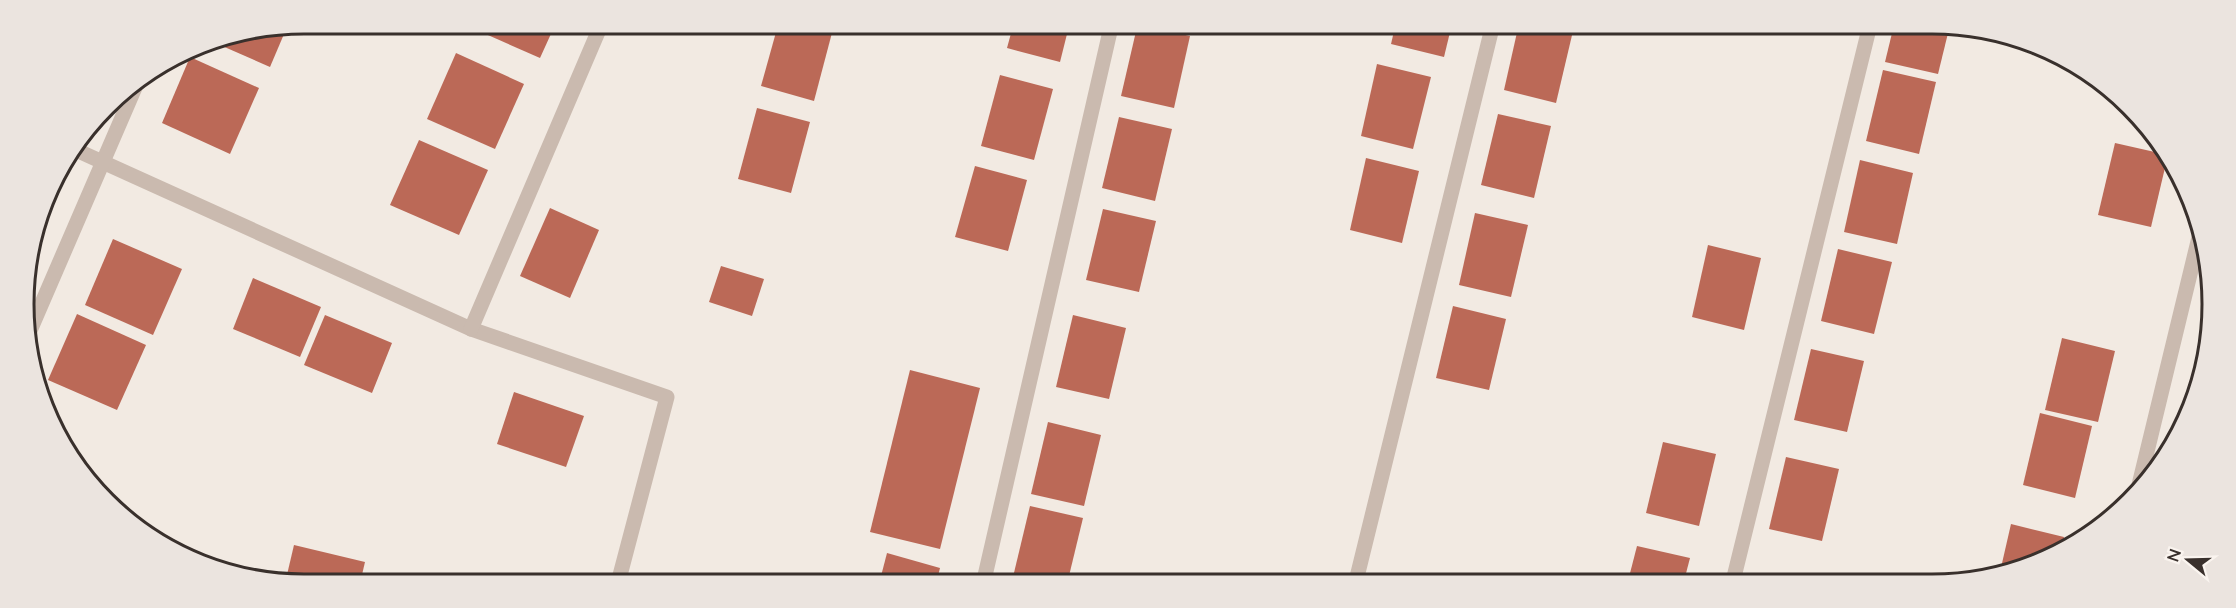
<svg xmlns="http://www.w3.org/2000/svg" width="2236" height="608" viewBox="0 0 2236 608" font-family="Lato,sans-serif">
<rect width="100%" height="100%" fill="#f2eae2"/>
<g fill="#bb6957">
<polygon points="473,25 555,25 540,58 472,28"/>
<polygon points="778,25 819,26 833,29 814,101 761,86"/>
<polygon points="1013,26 1069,26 1060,62 1007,48"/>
<polygon points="287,27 270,67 213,42"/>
<polygon points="1137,27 1150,27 1190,36 1174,108 1121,96"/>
<polygon points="1395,27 1451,28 1444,57 1391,44"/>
<polygon points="1518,28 1561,28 1573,31 1556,103 1504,90"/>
<polygon points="1893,29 1949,29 1938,74 1885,62"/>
<polygon points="456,53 524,84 495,149 427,119"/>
<polygon points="190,57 259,88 230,154 162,123"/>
<polygon points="2058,59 2071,64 2071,66 2057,62"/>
<polygon points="1377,64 1431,77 1413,149 1361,136"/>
<polygon points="1883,70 1936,82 1919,154 1866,141"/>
<polygon points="1000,75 1053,89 1034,160 981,146"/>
<polygon points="757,108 810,122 791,193 738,179"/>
<polygon points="1498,114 1551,126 1534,198 1481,185"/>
<polygon points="1119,117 1172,129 1155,201 1102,188"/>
<polygon points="419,140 488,170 459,235 390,205"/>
<polygon points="2115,143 2168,155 2151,227 2098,215"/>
<polygon points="1366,158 1419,171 1402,243 1350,230"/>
<polygon points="1860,160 1913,173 1897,244 1844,232"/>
<polygon points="975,166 1027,180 1008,251 955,237"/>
<polygon points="550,208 599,230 570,298 520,276"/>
<polygon points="1103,209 1156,221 1139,292 1086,280"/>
<polygon points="1475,213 1528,225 1511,297 1459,285"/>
<polygon points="113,239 182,269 153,335 85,305"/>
<polygon points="1708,245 1761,258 1744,330 1692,317"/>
<polygon points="1838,249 1892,262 1874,334 1821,321"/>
<polygon points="721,266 764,279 752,316 709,302"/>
<polygon points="253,278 321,307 300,357 233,329"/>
<polygon points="1453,306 1506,319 1489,390 1436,378"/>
<polygon points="77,314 146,345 117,410 48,380"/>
<polygon points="325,315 392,343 372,393 304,365"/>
<polygon points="1073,315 1126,328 1109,399 1056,387"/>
<polygon points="2062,338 2115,351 2098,422 2045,410"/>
<polygon points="1811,349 1864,361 1847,432 1794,420"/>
<polygon points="910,370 980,388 940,549 870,532"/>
<polygon points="514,392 584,416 566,467 497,444"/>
<polygon points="2040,413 2092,426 2075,498 2023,485"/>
<polygon points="1048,422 1101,435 1084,506 1031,494"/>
<polygon points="1663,442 1716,454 1699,526 1646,513"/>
<polygon points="1786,457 1839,469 1822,541 1769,529"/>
<polygon points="1030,506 1083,518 1068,580 1024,580 1013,577"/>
<polygon points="2011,524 2064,537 2061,552 2056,555 2000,572"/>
<polygon points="294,545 365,562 361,579 286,579"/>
<polygon points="1637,546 1690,558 1684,581 1628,581"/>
<polygon points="887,553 940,568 937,580 880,580"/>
</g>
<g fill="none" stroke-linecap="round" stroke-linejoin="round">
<g stroke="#cabaaf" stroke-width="15">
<polyline points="76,150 471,329 667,397 619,579"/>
<polyline points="471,329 601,25"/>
<polyline points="29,333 137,83"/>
<polyline points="2137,493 2200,233"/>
<polyline points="984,580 1111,27"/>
<polyline points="1356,581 1492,28"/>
<polyline points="1733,581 1869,29"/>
</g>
</g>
<path d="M0 0H2236V608H0ZM304 34H1932A270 270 0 0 1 2202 304V304A270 270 0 0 1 1932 574H304A270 270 0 0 1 34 304V304A270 270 0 0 1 304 34Z" fill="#ebe4df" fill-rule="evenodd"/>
<path fill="none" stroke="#39302c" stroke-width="3" d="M304 34H1932A270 270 0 0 1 2202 304V304A270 270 0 0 1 1932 574H304A270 270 0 0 1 34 304V304A270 270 0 0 1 304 34Z"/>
<g transform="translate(2188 560) rotate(289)" stroke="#faf4ef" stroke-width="4.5" paint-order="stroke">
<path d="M0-4.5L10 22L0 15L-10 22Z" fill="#39302c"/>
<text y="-9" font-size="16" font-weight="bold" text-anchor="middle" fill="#39302c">N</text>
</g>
</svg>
